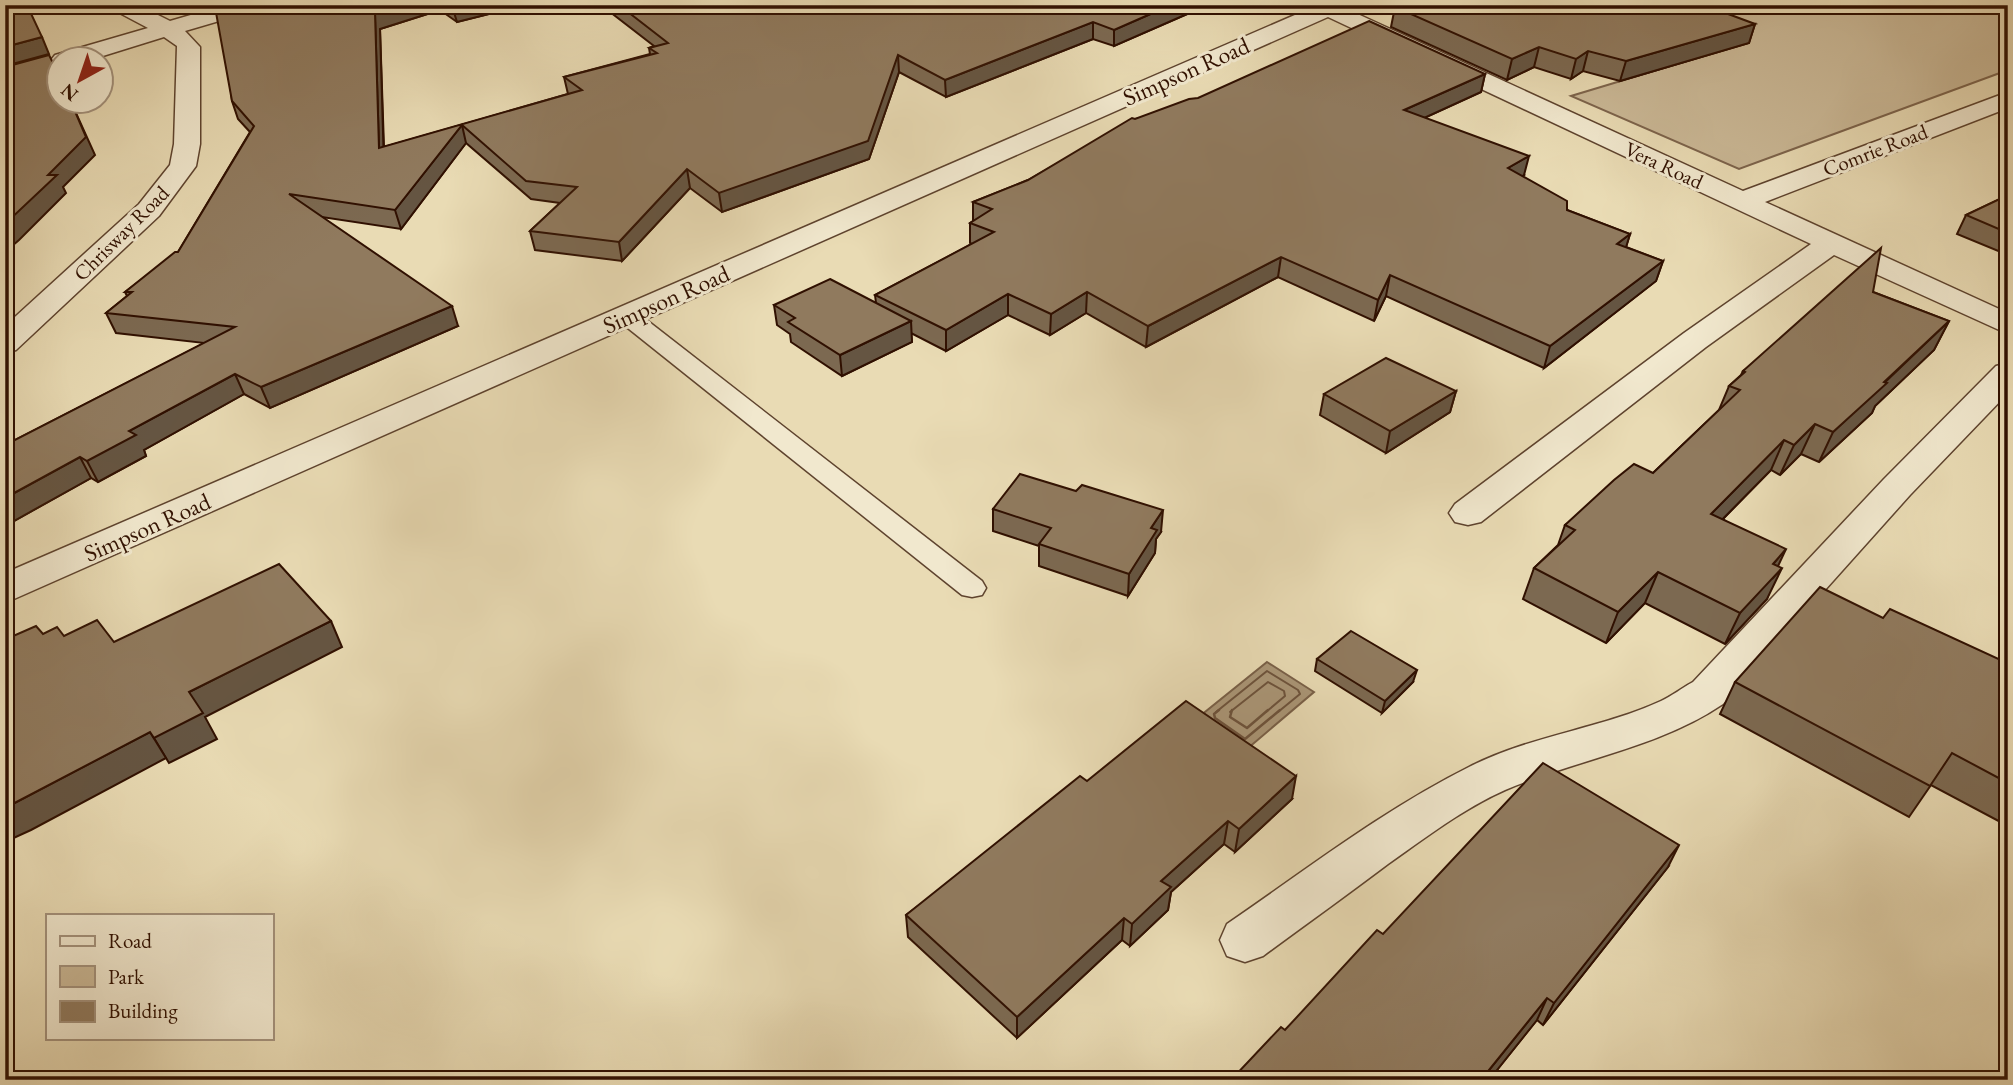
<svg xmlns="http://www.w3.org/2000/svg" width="2013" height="1085" viewBox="0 0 2013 1085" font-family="'EB Garamond',serif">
<rect width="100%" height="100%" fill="#e9dbb4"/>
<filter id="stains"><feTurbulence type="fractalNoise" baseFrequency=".00286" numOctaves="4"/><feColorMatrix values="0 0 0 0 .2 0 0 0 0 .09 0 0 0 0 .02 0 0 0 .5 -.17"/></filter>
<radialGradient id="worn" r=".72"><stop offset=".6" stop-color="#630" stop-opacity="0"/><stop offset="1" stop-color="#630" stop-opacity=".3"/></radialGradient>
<polygon fill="#cab896" stroke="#7d644c" stroke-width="2" points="1643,5 2008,5 2008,70 1739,169 1571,96 1747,43"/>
<polygon fill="#aa9677" stroke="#796048" stroke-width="2" points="1267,662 1314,692 1247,749 1200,716"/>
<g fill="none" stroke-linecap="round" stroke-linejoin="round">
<g stroke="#6d533c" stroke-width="2">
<polyline points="1216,712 1267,671 1298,690 1300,694 1278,712"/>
<polyline points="1230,712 1268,682 1284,691 1285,696 1266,712"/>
</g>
<g stroke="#6d533c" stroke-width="2.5">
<polyline points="1219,710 1214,714 1215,718 1245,739 1280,710"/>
<polyline points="1232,710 1230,717 1247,728 1268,710"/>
</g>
<g stroke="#5e432e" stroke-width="3">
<polygon id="lane" points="627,310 635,311 982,581 986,588 982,595 972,597 962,595 619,321 616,316 619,311"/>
</g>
<g stroke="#5e432e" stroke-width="3">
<g id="street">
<polygon points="111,5 138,5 170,21 225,5 260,5 257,10 185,31 200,47 200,144 196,166 159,216 16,350 5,353 5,326 139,204 170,165 174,144 177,46 164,37 90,60 60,60 60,66 51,60 55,55 148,28 114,10"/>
<polygon points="1309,5 1338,5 1743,191 2008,92 2008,108 1765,202 2008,313 2008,334 1834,255 1706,347 1481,522 1468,525 1455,522 1449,513 1455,504 1684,333 1811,244 1328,17 5,603 5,573 1311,8"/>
<path d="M2008 363V393L1910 495 1723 704C1658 748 1578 759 1505 790 1464 808 1425 838 1388 864 1347 895 1305 925 1263 956L1245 962 1227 956 1220 940 1227 924C1306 870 1383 810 1469 767 1529 736 1600 729 1661 701 1672 696 1682 688 1693 682L1884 479 1996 366Z"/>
</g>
</g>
<use href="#lane" fill="#f1e8ce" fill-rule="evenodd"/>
<use href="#street" fill="#f1e8ce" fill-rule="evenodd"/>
</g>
<g fill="#7c6951" stroke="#301001" stroke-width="2">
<polygon points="221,5 525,5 457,22 440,10 380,29 384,147 568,94 564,77 650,54 649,48 654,46 601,5 1194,5 1194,11 1114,46 1093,39 946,97 899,72 869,159 722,212 690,188 622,261 535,250 530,231 560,203 531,199 466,143 401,229 322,217 458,326 270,408 244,394 144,450 146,456 98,482 91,478 5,526 5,445 205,343 116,333 106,313 127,296 125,292 178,252 250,132 238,119 232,101"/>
<polygon points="1395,7 1755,24 1749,43 1620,81 1583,71 1571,79 1534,67 1507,80 1391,27"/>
<polygon points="1485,74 1481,92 1424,118 1524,175 1522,176 1567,210 1630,234 1626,247 1663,261 1656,281 1544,368 1386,296 1374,321 1278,277 1146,347 1086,313 1050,335 1008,315 946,351 911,333 912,342 842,376 791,342 790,334 777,325 774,305 876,303 875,295 972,244 970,243 970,223 973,221 973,202 1028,180 1135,119"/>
<polygon points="2008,195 2008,255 1957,234 1966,215"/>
<polygon points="1873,292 1949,321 1934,350 1875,406 1872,413 1819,462 1801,454 1780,475 1771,470 1723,519 1778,566 1767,599 1725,644 1645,603 1606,643 1523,599 1534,568 1558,545 1565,525 1653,473 1719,410 1729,386 1741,375 1743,371"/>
<polygon points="1456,391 1450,412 1386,453 1320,415 1324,394"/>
<polygon points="993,509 1161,532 1156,539 1155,553 1128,596 1039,566 1039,546 993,531"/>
<polygon points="1883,618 2007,663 2008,661 2008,826 1931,785 1909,817 1720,714 1735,682"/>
<polygon points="1317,659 1413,682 1382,713 1315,671"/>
<polygon points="1087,781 1292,799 1235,852 1224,844 1171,892 1168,910 1130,946 1122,940 1017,1038 908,937 906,915"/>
<polygon points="1668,867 1543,1025 1537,1020 1489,1080 1231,1080 1285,1030 1383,934"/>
</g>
<g fill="#655542" stroke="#301001" stroke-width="2">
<polygon points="200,5 215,5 201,9"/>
<polygon points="400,5 439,5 440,10 380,29 384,166 379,148 375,13"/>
<polygon points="454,5 525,5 457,22 452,6"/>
<polygon points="1171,5 1194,5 1194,11 1114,46 1114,30"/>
<polygon points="1093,22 1093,39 946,97 945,80"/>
<polygon points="1755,24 1749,43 1620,81 1626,61"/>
<polygon points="42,37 49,54 5,66 5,47"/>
<polygon points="1539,47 1534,67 1507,80 1512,59"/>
<polygon points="1588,51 1583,71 1571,79 1576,59"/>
<polygon points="898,55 899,72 869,159 722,212 719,193"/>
<polygon points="1485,74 1481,92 1400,129 1404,110"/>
<polygon points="71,102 95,155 63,187 66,193 19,240 5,252 5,224"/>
<polygon points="462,125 466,143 401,229 395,210"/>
<polygon points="1529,156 1524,175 1503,187 1508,168"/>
<polygon points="687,169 690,188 622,261 619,242"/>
<polygon points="1630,234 1624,254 1617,244"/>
<polygon points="1281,257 1278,277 1146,347 1148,326"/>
<polygon points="1663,261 1656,281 1544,368 1550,346"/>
<polygon points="1390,275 1386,296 1374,321 1378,300"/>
<polygon points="1087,292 1086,313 1050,335 1051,314"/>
<polygon points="1008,294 1008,315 946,351 946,330"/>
<polygon points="452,306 458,326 270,408 261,387"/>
<polygon points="911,321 912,342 842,376 840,355"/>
<polygon points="1949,321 1934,350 1875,406 1872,413 1819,462 1833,432"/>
<polygon points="235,374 244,394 144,450 146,456 98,482 87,461 129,431"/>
<polygon points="1456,391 1450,412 1386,453 1390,431"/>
<polygon points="1815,424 1801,454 1780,475 1794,445"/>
<polygon points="1784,440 1771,470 1698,544 1711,514"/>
<polygon points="80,457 91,478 5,526 5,498"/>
<polygon points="1163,510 1161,532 1156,539 1155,553 1128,596 1129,574 1151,528"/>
<polygon points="1786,549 1772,579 1782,568 1767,599 1725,644 1740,613 1773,564"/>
<polygon points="1658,572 1645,603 1606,643 1618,612"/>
<polygon points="331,621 342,647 205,717 217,739 169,763 154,738 189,692"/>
<polygon points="1417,670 1413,682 1382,713 1385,701"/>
<polygon points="150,732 166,758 31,830 5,842 5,808"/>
<polygon points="1296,776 1292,799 1235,852 1239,829"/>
<polygon points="1228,821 1224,844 1171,892 1168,910 1130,946 1132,924 1161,881"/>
<polygon points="1679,845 1668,867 1543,1025 1554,1003"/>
<polygon points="1124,918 1122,940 1017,1038 1017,1017"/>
<polygon points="1547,998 1537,1020 1489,1080 1481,1080"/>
</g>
<g fill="#907a5e" stroke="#301001" stroke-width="2">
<polygon points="5,5 27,5 42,37 5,47"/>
<polygon points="221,5 400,5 375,13 379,148 582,90 564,77 657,53 649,48 668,43 619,5 1171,5 1114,30 1093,22 945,80 898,55 868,141 719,193 687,169 619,242 530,231 577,187 526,181 462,125 395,210 289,194 452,306 261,387 235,374 129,431 136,435 87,461 80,457 5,498 5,445 235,327 106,313 132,292 125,292 175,252 178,252 254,126 232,101 215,7"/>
<polygon points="1399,5 1704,5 1755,24 1626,61 1588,51 1576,59 1539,47 1512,59 1395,7"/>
<polygon points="1369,21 1485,74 1404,110 1529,156 1508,168 1567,201 1567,210 1630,234 1617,244 1663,261 1550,346 1390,275 1378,300 1281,257 1148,326 1087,292 1051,314 1008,294 946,330 875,295 994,232 970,223 992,209 973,202 1028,180 1132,118 1135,119 1189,99 1198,98"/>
<polygon points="49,55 60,77 60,102 71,102 86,137 48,175 57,175 5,224 5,67"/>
<polygon points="2008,195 2008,233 1966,215"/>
<polygon points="1881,248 1873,292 1949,321 1884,382 1887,383 1833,432 1815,424 1794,445 1784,440 1711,514 1786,549 1773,564 1782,568 1740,613 1658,572 1618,612 1534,568 1575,530 1565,525 1614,480 1634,464 1653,473 1740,390 1729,386 1745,372 1743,371"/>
<polygon points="830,279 911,321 840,355 788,322 795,318 774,305"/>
<polygon points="1386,358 1456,391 1390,431 1324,394"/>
<polygon points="1020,474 1076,491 1082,485 1163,510 1151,528 1157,530 1129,574 1039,544 1051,528 993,509"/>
<polygon points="279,564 331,621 189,692 203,713 154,738 150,732 5,808 5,629 11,637 36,626 43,634 57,627 64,636 97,620 114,642"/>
<polygon points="1820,587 1883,618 1890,609 2007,663 2008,661 2008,783 1952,753 1930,786 1735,682"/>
<polygon points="1351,631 1417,670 1385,701 1317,659"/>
<polygon points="1186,701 1296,776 1239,829 1228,821 1161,881 1171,887 1132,924 1124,918 1017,1017 906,915 1080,776 1087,781"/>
<polygon points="1543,763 1679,845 1554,1003 1547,998 1481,1080 1231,1080 1281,1027 1285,1030 1377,930 1383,934"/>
</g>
<g text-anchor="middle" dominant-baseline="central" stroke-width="6" stroke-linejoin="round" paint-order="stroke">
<g font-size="21" fill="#301001" stroke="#f1e8ce">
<text transform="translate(1875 150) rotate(-21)">Comrie Road</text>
<text transform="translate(1664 165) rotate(25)">Vera Road</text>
<text transform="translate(121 233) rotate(-45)">Chrisway Road</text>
</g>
<g font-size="24" fill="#301001" stroke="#f1e8ce">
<text transform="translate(1186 71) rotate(-24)">Simpson Road</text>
<text transform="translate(666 299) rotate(-24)">Simpson Road</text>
<text transform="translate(147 527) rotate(-24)">Simpson Road</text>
</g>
</g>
<rect width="2013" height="1085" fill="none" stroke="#e9dbb4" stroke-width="28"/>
<rect x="7" y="7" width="1999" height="1071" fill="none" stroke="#301001" stroke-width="3.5"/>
<rect x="14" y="14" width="1985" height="1057" fill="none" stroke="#301001" stroke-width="2"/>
<rect x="46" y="914" width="228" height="126" fill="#f1e8ce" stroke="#a4927c" stroke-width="2"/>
<rect x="60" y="936" width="35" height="10" fill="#f1e8ce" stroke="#a4927c" stroke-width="2"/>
<text x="108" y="948" font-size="21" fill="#301001">Road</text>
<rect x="60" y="966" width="35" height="21" fill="#cab896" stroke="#a4927c" stroke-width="2"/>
<text x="108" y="984" font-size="21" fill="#301001">Park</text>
<rect x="60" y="1001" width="35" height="21" fill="#907a5e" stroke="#a4927c" stroke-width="2"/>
<text x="108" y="1018" font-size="21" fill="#301001">Building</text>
<g transform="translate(80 80) rotate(220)"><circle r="33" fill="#f1e8ce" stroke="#a4927c" stroke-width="2"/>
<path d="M0-5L12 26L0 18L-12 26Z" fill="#8f2418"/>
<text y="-10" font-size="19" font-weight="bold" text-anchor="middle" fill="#301001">N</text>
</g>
<rect width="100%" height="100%" filter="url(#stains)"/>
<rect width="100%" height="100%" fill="url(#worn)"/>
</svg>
